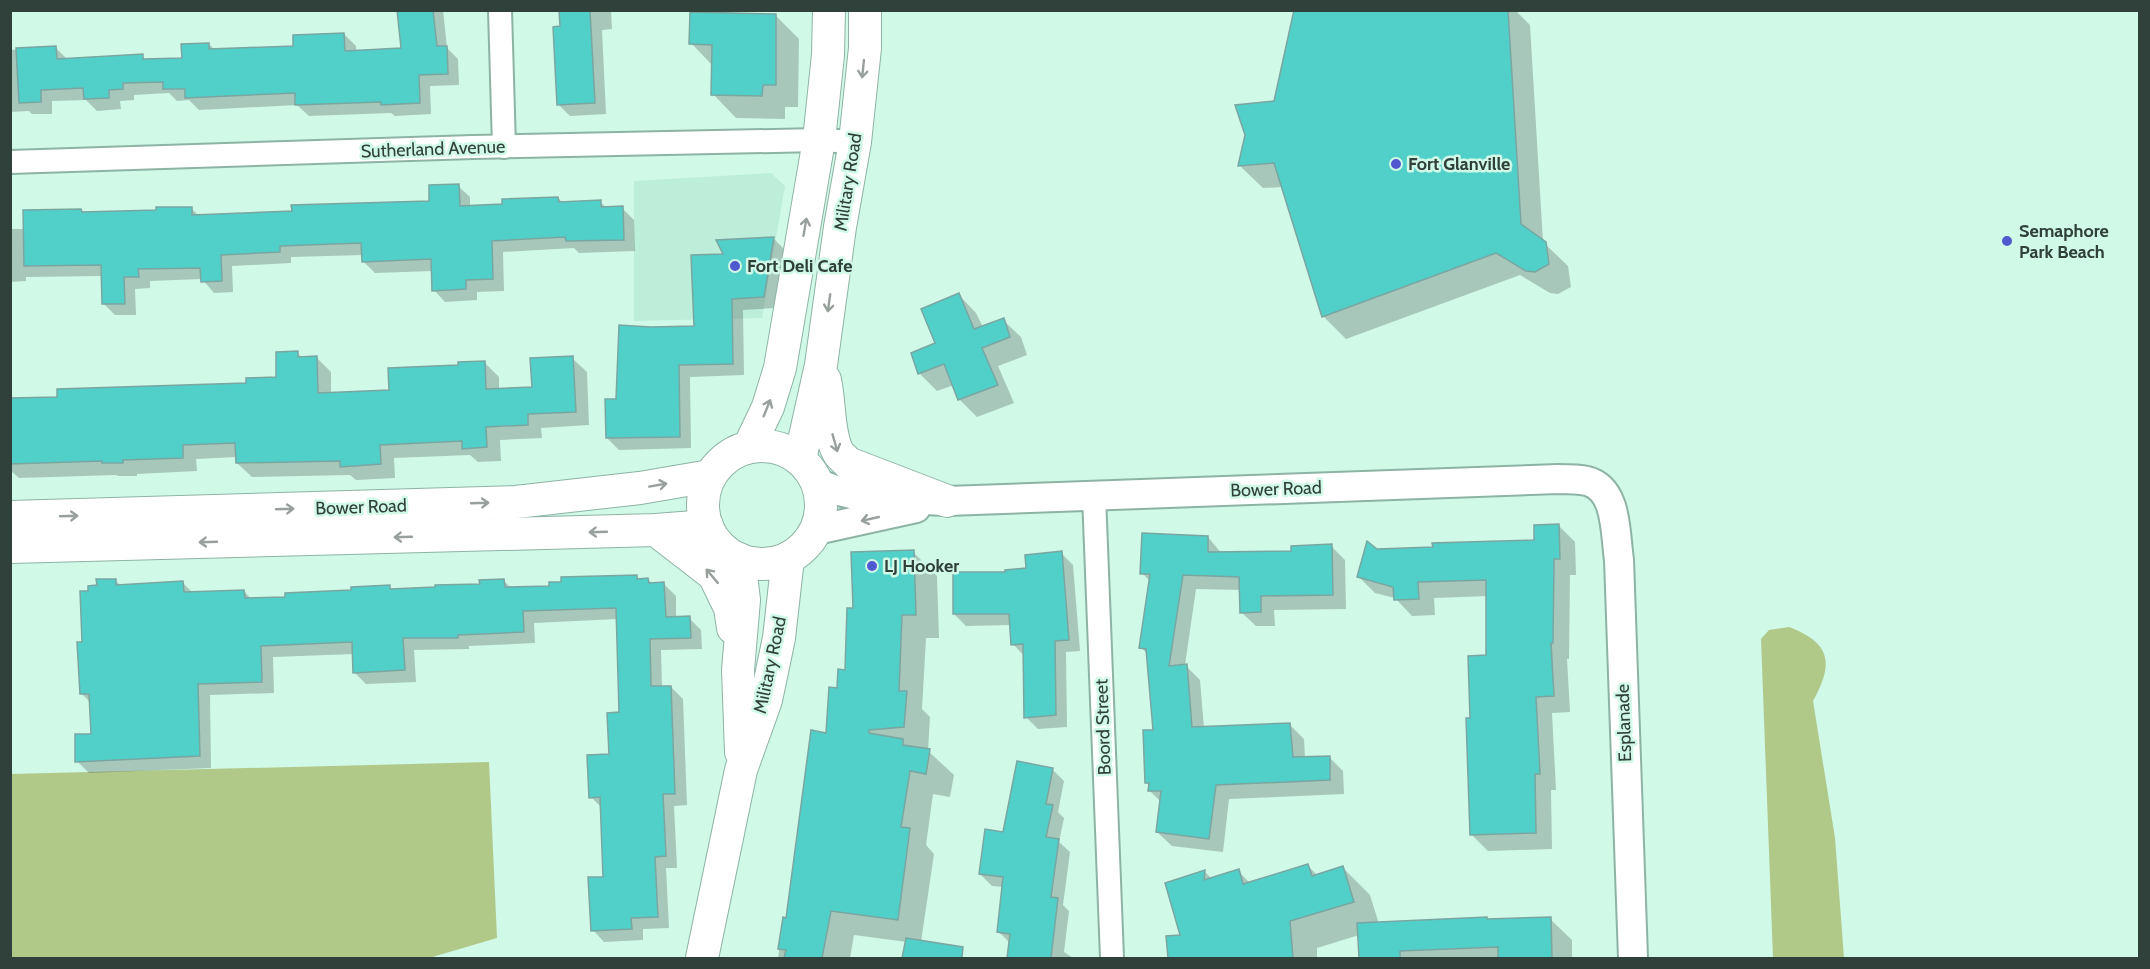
<svg xmlns="http://www.w3.org/2000/svg" width="2150" height="969" viewBox="0 0 2150 969" font-family="Cabin,sans-serif">
<rect width="100%" height="100%" fill="#d0f9e8"/>
<polygon fill="#bdeeda" points="771,173 785,186 762,318 634,321 634,181"/>
<g fill="#b0c888">
<path d="M1789 627C1831 643 1834 663 1813 701L1835 838 1844 958H1773L1761 639 1769 630Z"/>
<polygon points="489,762 497,938 429,958 11,958 11,774"/>
</g>
<g fill="#0003">
<polygon points="398,10 443,10 447,48 458,59 459,85 430,86 431,114 395,116 391,113 309,116 297,105 199,110 189,100 177,101 169,93 134,95 134,100 120,101 121,109 97,111 86,100 52,101 52,114 32,114 29,111 10,112 10,50 55,47 68,60 142,56 147,61 183,59 209,44 215,50 295,47 344,34 356,46 356,52 402,49"/>
<polygon points="561,10 611,10 612,29 602,30 606,114 570,116 558,104"/>
<polygon points="1296,10 1515,10 1530,25 1543,242 1568,266 1571,287 1558,294 1550,293 1520,275 1346,339 1323,316 1283,187 1263,188 1240,166 1276,102"/>
<polygon points="776,16 799,39 798,107 785,107 785,119 736,118 713,94 713,66 691,43"/>
<polygon points="458,186 470,197 470,207 504,206 558,198 563,203 600,202 607,208 622,208 634,220 635,251 579,253 574,248 503,252 504,291 477,292 477,300 445,302 434,290 433,271 375,273 363,261 363,255 291,257 291,263 232,266 233,292 214,293 202,279 150,281 150,288 135,289 136,315 115,315 103,303 102,276 26,277 26,281 10,282 10,229 25,229 81,210 84,214 158,212 191,208 199,216 293,213 431,202"/>
<polygon points="773,238 785,250 775,308 743,310 744,375 690,377 691,448 619,450 607,438 617,400 651,328 696,327 726,255"/>
<polygon points="959,295 976,313 983,327 1003,320 1021,337 1027,355 998,366 1014,403 977,417 959,399 954,385 937,391 919,373 937,344"/>
<polygon points="297,353 303,358 317,358 331,372 331,394 391,392 460,366 485,363 499,377 499,390 533,388 572,358 587,372 589,425 541,428 542,438 500,440 501,461 478,462 470,455 394,458 395,478 356,480 350,475 252,477 237,463 237,457 196,459 197,471 137,474 137,476 118,476 116,475 19,478 10,470 10,400 59,398 247,384 278,379"/>
<polygon points="1559,526 1575,542 1576,575 1570,575 1569,659 1567,659 1570,712 1552,713 1556,790 1551,790 1552,849 1488,851 1472,835 1471,719 1488,657 1488,596 1434,598 1435,615 1412,616 1395,598 1375,593 1358,576 1377,551 1536,542"/>
<polygon points="1208,537 1222,554 1293,552 1331,546 1345,560 1346,609 1274,610 1275,626 1256,626 1241,612 1241,590 1196,589 1185,665 1200,680 1204,728 1290,725 1304,739 1305,758 1329,757 1343,771 1344,794 1229,799 1223,852 1172,846 1157,832 1161,802 1150,791 1150,786 1146,783 1155,732 1148,655 1141,647 1151,582 1142,573"/>
<polygon points="913,552 937,576 939,638 926,638 922,709 930,717 928,751 954,775 950,797 933,794 926,845 934,854 921,942 946,946 959,958 904,958 907,942 854,935 850,958 778,958 784,919 787,920 827,735 839,689 846,671 854,610"/>
<polygon points="1061,553 1073,565 1080,651 1066,652 1067,727 1038,729 1026,717 1025,657 1013,644 1011,625 966,626 954,614 1007,573 1027,569"/>
<polygon points="636,576 640,580 648,580 652,584 664,584 676,596 676,618 689,618 701,630 702,649 661,650 662,687 671,687 683,699 687,805 674,806 677,868 666,868 669,928 643,929 643,940 604,942 593,930 605,878 602,808 591,797 610,755 620,714 618,619 534,623 535,643 469,646 469,649 414,650 416,682 366,684 354,672 354,654 273,657 274,693 210,695 211,768 89,773 77,761 92,735 91,703 82,694 83,644 90,592 115,580 121,586 183,583 193,593 244,591 252,600 390,587 393,590 481,586 504,581 512,589 551,587"/>
<polygon points="1052,769 1064,781 1058,812 1064,818 1059,842 1070,852 1063,905 1069,911 1064,952 1073,958 1008,958 1010,943 999,932 1004,887 992,886 980,874 1004,833"/>
<polygon points="1308,866 1318,876 1343,868 1370,895 1379,924 1550,919 1572,940 1572,958 1360,958 1359,935 1317,948 1317,958 1169,958 1168,938 1182,937 1166,884 1205,872 1212,879 1238,871 1250,883"/>
</g>
<g fill="#50d0c9" stroke="#7aa6a2" stroke-width="1.5">
<polygon points="397,10 433,10 437,46 447,46 448,74 419,75 420,103 381,105 381,102 295,105 295,93 185,98 185,89 163,89 163,82 123,83 123,89 109,90 109,98 84,99 83,88 41,90 41,102 19,103 16,48 56,46 57,59 143,54 143,59 182,58 181,44 209,43 209,49 293,46 293,35 344,33 345,51 401,48"/>
<polygon points="559,10 590,10 595,103 557,105 553,27 560,26"/>
<polygon points="1294,10 1508,10 1521,224 1546,242 1549,264 1535,272 1526,271 1496,253 1322,317 1274,163 1238,166 1245,135 1235,105 1274,101"/>
<polygon points="690,12 776,14 776,85 763,85 762,96 711,95 712,45 689,44"/>
<polygon points="459,184 460,206 502,204 502,199 558,197 559,202 601,200 601,207 623,206 624,240 566,241 565,237 492,241 493,279 466,280 466,289 432,291 431,259 362,262 361,243 280,246 280,252 221,255 222,281 201,282 200,268 138,269 139,277 124,277 125,304 102,304 101,265 24,266 23,210 81,209 82,212 156,210 156,207 192,207 192,215 292,211 291,205 429,201 429,185"/>
<polygon points="774,237 764,297 732,299 733,364 679,365 680,437 606,438 605,399 616,399 619,325 651,327 694,326 691,255 723,254 716,240"/>
<polygon points="959,293 974,329 1004,318 1010,337 982,348 998,385 958,400 944,364 918,374 911,353 935,343 921,309"/>
<polygon points="298,351 298,357 317,356 318,393 389,390 388,368 458,365 458,362 485,361 486,389 532,387 530,358 573,356 576,412 528,414 528,425 486,427 487,447 462,449 462,441 380,445 381,464 340,467 340,461 236,463 235,443 183,445 183,458 123,460 123,463 102,463 102,461 10,464 10,398 57,397 57,389 246,383 246,378 276,377 276,352"/>
<polygon points="1559,524 1560,559 1554,559 1553,643 1551,643 1554,696 1536,697 1540,774 1535,774 1536,833 1470,835 1466,718 1470,718 1468,656 1486,655 1486,580 1418,582 1419,599 1394,600 1393,587 1357,577 1367,541 1377,549 1433,547 1432,543 1534,540 1534,525"/>
<polygon points="1142,533 1208,536 1208,552 1291,551 1291,546 1332,544 1333,595 1261,596 1261,612 1240,613 1239,577 1183,575 1169,666 1187,664 1192,727 1290,723 1293,757 1330,756 1330,780 1216,785 1209,839 1156,832 1161,791 1148,791 1149,783 1145,783 1143,730 1153,730 1146,649 1139,648 1150,574 1140,574"/>
<polygon points="914,550 916,615 902,615 899,691 907,691 904,727 869,730 869,733 903,739 903,745 930,749 926,774 910,771 901,827 910,828 898,920 831,911 822,958 784,958 786,950 778,949 783,917 786,918 811,730 826,733 829,687 837,688 838,669 845,670 847,608 853,608 851,552"/>
<polygon points="1062,551 1069,640 1055,641 1056,715 1024,718 1023,644 1011,645 1009,614 953,614 953,572 1005,572 1005,570 1026,568 1025,555"/>
<polygon points="637,575 637,579 648,578 649,583 664,582 666,617 690,616 691,638 650,639 651,686 671,686 675,794 663,794 666,856 655,857 658,917 631,918 632,929 591,931 588,877 603,877 600,797 589,798 587,755 609,754 607,713 619,712 616,608 523,611 524,632 458,635 458,638 403,638 405,670 353,673 352,642 261,646 262,682 198,684 200,756 75,762 75,734 91,734 89,694 80,694 77,642 82,642 80,591 88,591 88,586 97,585 96,579 116,579 116,585 183,581 184,592 244,590 245,598 285,597 285,593 351,590 351,587 390,585 390,589 435,587 435,585 480,584 479,580 504,579 505,587 549,586 549,582 561,582 561,577"/>
<polygon points="1017,761 1053,768 1046,804 1053,805 1046,837 1059,839 1051,897 1058,898 1051,958 1007,958 1010,934 997,932 1003,877 979,874 985,829 1003,832"/>
<polygon points="1308,864 1312,876 1343,866 1354,902 1290,921 1293,958 1168,958 1166,936 1180,935 1165,883 1205,870 1204,880 1239,869 1243,884"/>
<polygon points="1487,917 1487,919 1551,917 1552,958 1498,958 1498,947 1400,951 1400,958 1359,958 1357,923"/>
<polygon points="906,938 963,947 962,958 902,958"/>
</g>
<g fill="none" stroke-linecap="round" stroke-linejoin="round">
<g stroke="#8db3a4" stroke-width="26">
<g id="minor">
<polyline points="500,10 504,147"/>
<polyline points="10,162 473,147 819,140 855,142"/>
<polyline points="1094,495 1112,958"/>
</g>
</g>
<g stroke="#8db3a4" stroke-width="32">
<g id="tertiary">
<path d="M818 483C856 502 905 498 947 501L1558 479C1567 479 1578 479 1587 481 1618 489 1615 534 1619 560L1633 958"/>
<polyline points="816,530 916,508"/>
</g>
</g>
<g stroke="#8db3a4" stroke-width="34">
<g id="secondary">
<path d="M825 380C830 401 828 435 838 452 840 456 845 459 848 463L947 501"/>
<circle cx="762" cy="505" r="59"/>
<polyline points="749,447 768,407 780,368 819,140 828,55 829,10"/>
<polyline points="800,459 821,365 840,227 855,142 865,48 865,10"/>
<polyline points="10,517 516,502 640,488 710,476"/>
<polyline points="656,530 714,575 730,608 733,628"/>
<polyline points="10,547 656,530 707,526"/>
<polyline points="739,559 744,600 738,670 741,752"/>
<polyline points="702,958 741,770 766,700 779,638 788,558"/>
</g>
</g>
<use href="#minor" stroke="#fff" stroke-width="22"/>
<use href="#tertiary" stroke="#fff" stroke-width="28"/>
<use href="#secondary" stroke="#fff" stroke-width="32"/>
</g>
<defs><path id="oneway-shaft" d="M-6 0H5M1.5-3L5.5 0L1.5 3" fill="none" stroke-width="1.6" stroke-linecap="round" stroke-linejoin="round" transform="scale(1.5)"/></defs>
<g stroke="#98a09c">
<use href="#oneway-shaft" transform="translate(863 69) rotate(96)"/>
<use href="#oneway-shaft" transform="translate(805 227) rotate(-80)"/>
<use href="#oneway-shaft" transform="translate(829 303) rotate(98)"/>
<use href="#oneway-shaft" transform="translate(767 408) rotate(-68)"/>
<use href="#oneway-shaft" transform="translate(835 443) rotate(74)"/>
<use href="#oneway-shaft" transform="translate(658 485) rotate(-10)"/>
<use href="#oneway-shaft" transform="translate(480 503) rotate(-2)"/>
<use href="#oneway-shaft" transform="translate(285 509) rotate(-2)"/>
<use href="#oneway-shaft" transform="translate(69 516) rotate(-2)"/>
<use href="#oneway-shaft" transform="translate(870 519) rotate(167)"/>
<use href="#oneway-shaft" transform="translate(598 532) rotate(178)"/>
<use href="#oneway-shaft" transform="translate(403 537) rotate(178)"/>
<use href="#oneway-shaft" transform="translate(208 542) rotate(178)"/>
<use href="#oneway-shaft" transform="translate(712 576) rotate(-130)"/>
</g>
<g fill="#5159cf" stroke="#d0f9e8" stroke-width="2">
<circle cx="1396" cy="164" r="6"/>
<circle cx="2007" cy="241" r="6"/>
<circle cx="735" cy="266" r="6"/>
<circle cx="872" cy="566" r="6"/>
</g>
<g text-anchor="middle" dominant-baseline="central" stroke-width="5" stroke-linejoin="round" paint-order="stroke">
<g font-size="18" fill="#30403a" stroke="#d0f9e8">
<text transform="translate(433 149) rotate(-2)">Sutherland Avenue</text>
<text transform="translate(848 182) rotate(-81)">Military Road</text>
<text transform="translate(1276 489) rotate(-2)">Bower Road</text>
<text transform="translate(361 507) rotate(-2)">Bower Road</text>
<text transform="translate(770 665) rotate(-78)">Military Road</text>
<text transform="translate(1624 723) rotate(-92)">Esplanade</text>
<text transform="translate(1103 727) rotate(-92)">Boord Street</text>
</g>
<g font-size="18" font-weight="bold" fill="#30403a" stroke="#d0f9e8" text-anchor="start">
<text x="1408" y="164">Fort Glanville</text>
<text x="2019" y="231">Semaphore<tspan x="2019" dy="21">Park Beach</tspan></text>
<text x="747" y="266">Fort Deli Cafe</text>
<text x="884" y="566">LJ Hooker</text>
</g>
</g>
<rect width="2150" height="969" fill="none" stroke="#30403a" stroke-width="24"/>
</svg>
